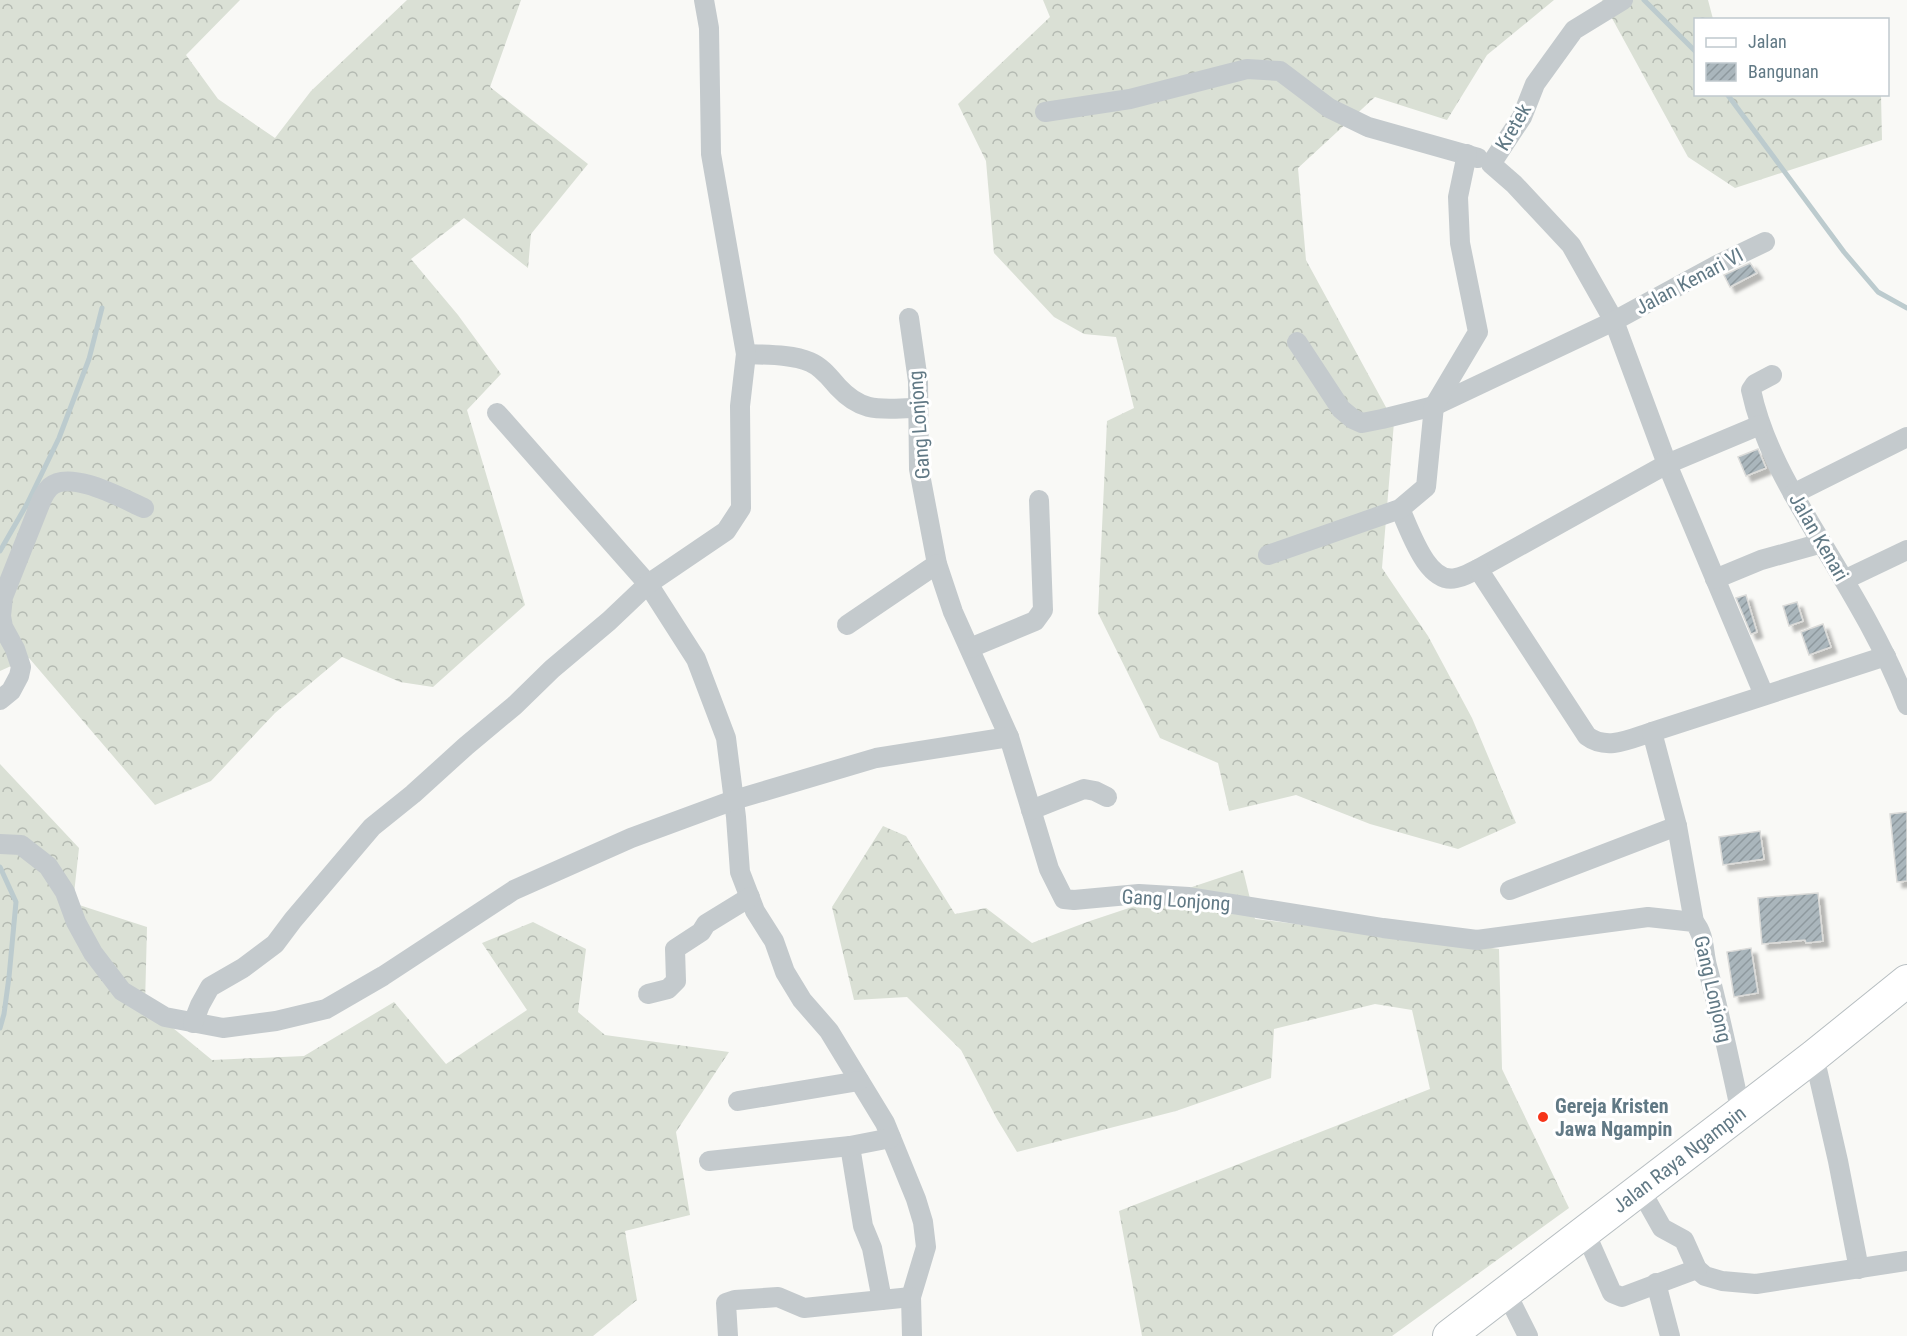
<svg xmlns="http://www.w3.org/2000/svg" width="1907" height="1336" viewBox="0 0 1907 1336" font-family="'Roboto Condensed',sans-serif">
<defs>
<pattern id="forest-crowns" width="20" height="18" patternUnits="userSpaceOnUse" patternTransform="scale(1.5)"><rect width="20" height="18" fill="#dae0d5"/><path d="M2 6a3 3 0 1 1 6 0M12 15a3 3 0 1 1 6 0" fill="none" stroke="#b4bab2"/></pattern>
<pattern id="building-hatch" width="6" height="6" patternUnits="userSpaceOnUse" patternTransform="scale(1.5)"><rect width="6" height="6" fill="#aab6bc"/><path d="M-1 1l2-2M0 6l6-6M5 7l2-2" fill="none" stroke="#8e999e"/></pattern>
<filter id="shadow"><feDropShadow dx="5.5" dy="5.5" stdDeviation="1.5" flood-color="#0004"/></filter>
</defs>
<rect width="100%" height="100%" fill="#f9f9f6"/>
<g fill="url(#forest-crowns)">
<polygon points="0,0 240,0 186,55 218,99 275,138 311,91 407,0 521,0 490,87 588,164 531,234 528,268 464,218 411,259 458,315 501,374 467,410 525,605 433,687 400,682 342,657 275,713 211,781 155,805 29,658 0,671"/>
<polygon points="1043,0 1554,0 1487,55 1447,120 1375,97 1298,168 1306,260 1394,422 1382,568 1428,636 1472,718 1516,823 1458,849 1370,824 1296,795 1229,811 1218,763 1160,738 1098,613 1107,421 1134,408 1116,337 1084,334 1054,317 994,253 986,161 958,104 1050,17"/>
<polygon points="1602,0 1708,0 1713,19 1696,20 1696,94 1881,95 1882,140 1735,188 1688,157"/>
<polygon points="0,764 79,848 73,903 147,927 145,1005 212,1060 304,1056 394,1002 446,1064 527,1010 482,943 533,922 586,949 578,1012 605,1035 729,1052 676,1132 690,1215 625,1231 637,1300 593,1336 0,1336"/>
<polygon points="883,826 906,836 955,914 986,908 1032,943 1087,922 1243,870 1255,919 1499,949 1502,1069 1569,1208 1392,1336 1142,1336 1119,1211 1430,1089 1412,1010 1375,1004 1274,1029 1271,1078 1176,1111 1017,1152 997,1119 961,1050 907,997 854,1000 832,907"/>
</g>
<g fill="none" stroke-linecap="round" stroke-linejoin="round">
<g stroke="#bccbce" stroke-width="5">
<polyline points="1644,0 1696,52"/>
<polyline points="1727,94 1844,252 1878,292 1907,308"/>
<polyline points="0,551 27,504 59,438 89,359 102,308"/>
<polyline points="0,867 16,902 9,977 4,1014 0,1028"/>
</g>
</g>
<g fill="url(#building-hatch)" stroke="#dbdbd9" stroke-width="1.5" filter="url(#shadow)">
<polygon points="1750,263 1757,273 1730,287 1724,275"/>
<polygon points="1758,449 1766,468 1746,476 1738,457"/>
<polygon points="1746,595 1757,632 1751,634 1736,598"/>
<polygon points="1797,602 1803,621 1789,626 1783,606"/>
<polygon points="1823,624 1831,647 1809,655 1801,632"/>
<polygon points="1907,812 1907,881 1897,882 1890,814"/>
<polygon points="1760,831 1764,859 1723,865 1719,837"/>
<polygon points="1818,893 1823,941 1806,943 1805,940 1762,944 1758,898"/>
<polygon points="1751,948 1758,993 1734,997 1727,952"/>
</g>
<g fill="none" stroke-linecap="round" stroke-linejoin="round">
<g stroke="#b7bec1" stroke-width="34">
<g id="primary">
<path id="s1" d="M1449 1336 1814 1056 1907 981"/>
</g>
</g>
<g stroke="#c4cacd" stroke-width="20">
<polyline points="1623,0 1574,30 1535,84 1522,117 1491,164 1514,184 1571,245 1614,321 1667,464 1764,695"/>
<polyline points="1045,112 1130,99 1247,69 1280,71 1329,108 1368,127 1478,158"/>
<path d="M909 318 918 381 919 469 937 564 953 612 1009 737 1049 869 1064 899 1074 900 1139 894 1189 897 1383 928 1477 940 1648 917 1694 922C1705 935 1703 950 1707 966 1720 1014 1730 1063 1741 1113"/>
<polyline points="1297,342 1341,409 1353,419 1362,423 1382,419 1434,406 1614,321 1717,265 1765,242"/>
<path d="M746 354C767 355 791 354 810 362 822 367 830 378 838 387 864 415 883 408 918 408"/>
<path d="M1772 375 1755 384 1751 390C1762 442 1790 490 1817 535 1850 590 1884 645 1907 705"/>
<polyline points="497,413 648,584 696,659 726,738 736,817 740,872 755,911 774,941 785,972 802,1000 829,1031 885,1123 916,1199 923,1222 926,1247 911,1297 912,1336"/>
<polyline points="1793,494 1907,437"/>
<path d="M1400 509C1410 530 1427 585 1456 578 1464 577 1471 572 1478 569L1667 464 1760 425"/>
<polyline points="1268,555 1400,509 1426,487 1434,406 1478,332 1460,243 1458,197 1467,154"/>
<path d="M1478 569 1587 736C1607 751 1630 739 1652 732"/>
<polyline points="1715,579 1761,560 1822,543"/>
<polyline points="1844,580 1907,550"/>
<polyline points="847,625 937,564"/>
<polyline points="970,648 1035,621 1043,610 1039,500"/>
<path d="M0 700 11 691 19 676 21 667 15 649 3 627 1 616 3 597 42 499C44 495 47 490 50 487 70 469 123 499 144 508"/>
<polyline points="1031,810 1084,789 1095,791 1107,797"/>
<polyline points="0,844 21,845 48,866 65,892 76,922 93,953 122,991 165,1017 223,1028 276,1021 326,1009 383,976 514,890 631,838 734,800 876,758 1009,737"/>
<polyline points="1510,890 1677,826"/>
<polyline points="1694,922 1677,826 1652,732 1886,656"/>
<polyline points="648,994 668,989 676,981 675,949 701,932 706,924 750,897"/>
<polyline points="193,1023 200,1005 210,987 243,968 275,944 293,920 372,827 413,794 466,746 514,706 552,669 609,621 648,584 726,531 741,508 740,406 746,354 711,154 709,28 704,0"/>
<polyline points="1814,1056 1838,1161 1859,1269"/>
<polyline points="738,1101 859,1081"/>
<polyline points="850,1146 863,1226 872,1248 882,1300"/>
<polyline points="709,1161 850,1146 891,1138"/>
<polyline points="1640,1189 1662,1228 1684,1240 1697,1269 1705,1276 1722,1281 1756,1284 1907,1261"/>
<polyline points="1585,1232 1612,1293 1622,1297 1697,1269"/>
<polyline points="1656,1283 1670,1336"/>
<polyline points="1506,1292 1528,1336"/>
<polyline points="728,1336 726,1303 735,1300 778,1297 804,1308 911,1297"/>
</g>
<use href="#primary" stroke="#fff" stroke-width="32"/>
</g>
<circle fill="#f6351a" stroke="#fff" stroke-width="2" cx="1543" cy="1117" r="6"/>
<g text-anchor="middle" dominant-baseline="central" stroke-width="6" stroke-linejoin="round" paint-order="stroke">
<g font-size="20" fill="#617985" stroke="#fff">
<text transform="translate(1513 127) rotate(-60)">Kretek</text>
<text transform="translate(1689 281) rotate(-28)">Jalan Kenari VI</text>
<text transform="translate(919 425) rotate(-94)">Gang Lonjong</text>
<text transform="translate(1819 537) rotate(60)">Jalan Kenari</text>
<text transform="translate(1176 900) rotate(4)">Gang Lonjong</text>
<text transform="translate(1713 989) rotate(77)">Gang Lonjong</text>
<text stroke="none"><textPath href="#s1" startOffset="290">Jalan Raya Ngampin</textPath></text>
</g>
<g font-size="20" font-weight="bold" fill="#617985" stroke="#fff" text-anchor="start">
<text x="1555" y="1106">Gereja Kristen<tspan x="1555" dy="23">Jawa Ngampin</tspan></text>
</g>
</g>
<rect x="1694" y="18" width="195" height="78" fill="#ffffff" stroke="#c0c9ce" stroke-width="1.5"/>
<rect x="1706" y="38" width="30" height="9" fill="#ffffff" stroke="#c0c9ce" stroke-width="1.5"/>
<text x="1748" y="48" font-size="18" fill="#617985">Jalan</text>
<rect x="1706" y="63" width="30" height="18" fill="url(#building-hatch)" stroke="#c0c9ce" stroke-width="1.5"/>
<text x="1748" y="78" font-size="18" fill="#617985">Bangunan</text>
</svg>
